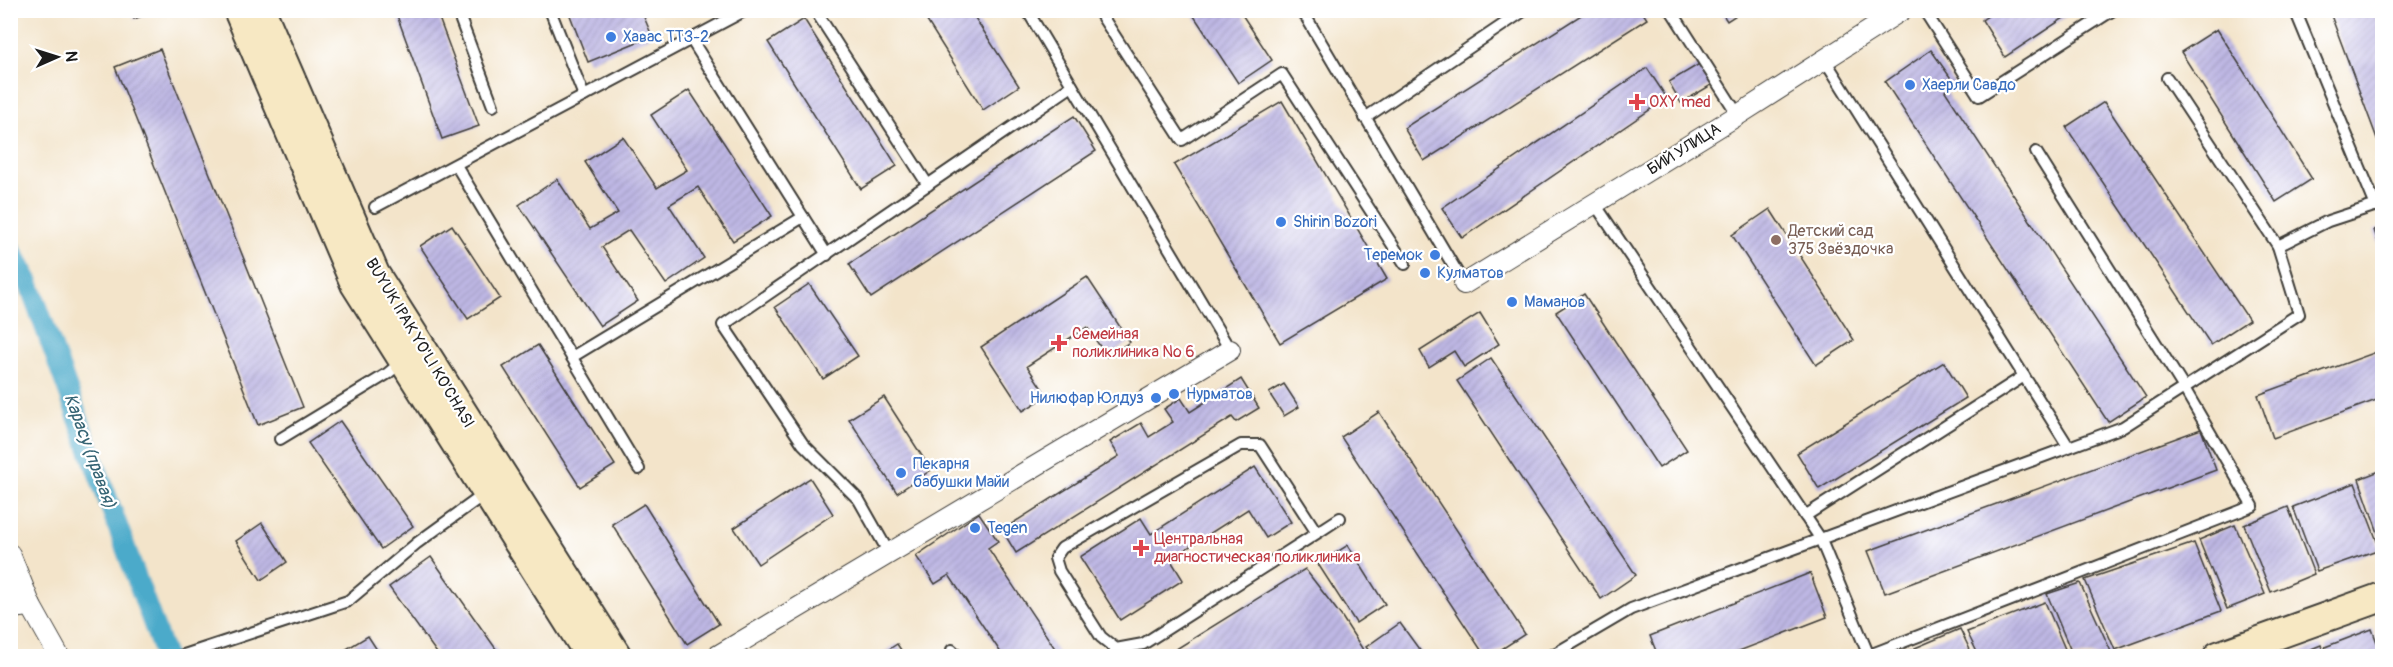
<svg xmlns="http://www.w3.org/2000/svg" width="2393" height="667" viewBox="0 0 2393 667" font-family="Pangolin,sans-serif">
<defs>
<pattern id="building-hatch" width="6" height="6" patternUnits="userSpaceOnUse" patternTransform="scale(1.5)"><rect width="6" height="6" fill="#beb7e4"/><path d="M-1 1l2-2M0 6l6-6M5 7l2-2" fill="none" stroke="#a39dc3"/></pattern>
</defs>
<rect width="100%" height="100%" fill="#fff"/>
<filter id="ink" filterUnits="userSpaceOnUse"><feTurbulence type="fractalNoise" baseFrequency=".0167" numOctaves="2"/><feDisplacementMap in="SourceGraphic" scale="12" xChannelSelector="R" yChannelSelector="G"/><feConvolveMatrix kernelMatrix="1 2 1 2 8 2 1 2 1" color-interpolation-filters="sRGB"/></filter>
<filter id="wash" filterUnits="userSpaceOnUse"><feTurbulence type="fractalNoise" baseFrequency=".008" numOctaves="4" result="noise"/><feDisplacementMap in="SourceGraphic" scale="24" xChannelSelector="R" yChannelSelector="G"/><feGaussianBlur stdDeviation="1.35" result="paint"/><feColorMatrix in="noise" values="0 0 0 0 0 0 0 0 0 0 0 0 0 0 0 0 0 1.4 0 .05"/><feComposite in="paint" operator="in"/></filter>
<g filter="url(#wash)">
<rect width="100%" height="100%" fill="#f3e4ca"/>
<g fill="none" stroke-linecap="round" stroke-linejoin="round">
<polyline stroke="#4baaca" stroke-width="21" points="10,248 27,278 165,656"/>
</g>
<g id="blocks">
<g fill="url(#building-hatch)">
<polygon points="131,10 155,10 155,11 134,19"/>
<polygon points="395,10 436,10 479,126 442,139"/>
<polygon points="568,10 613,10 614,13 620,10 641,10 652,36 588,62"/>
<polygon points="920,10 970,10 1019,86 983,110"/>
<polygon points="1190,10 1239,10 1272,60 1238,83"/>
<polygon points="1589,10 1641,10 1647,19 1424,161 1404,128"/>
<polygon points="1720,10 1744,10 1727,21"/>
<polygon points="1997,10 2076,10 2005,57 1982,20"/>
<polygon points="2329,10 2374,10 2382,33 2382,152"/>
<polygon points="804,19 897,166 861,189 768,42"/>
<polygon points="2217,29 2312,179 2276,202 2181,52"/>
<polygon points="160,49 303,407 258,425 115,67"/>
<polygon points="1931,50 1955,84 1945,91 2146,397 2108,422 1885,82"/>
<polygon points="1701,63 1713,84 1681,103 1669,82"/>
<polygon points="1647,68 1667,98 1462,238 1442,208"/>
<polygon points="689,90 772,216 733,241 698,187 669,205 704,258 666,284 629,230 602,247 638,301 600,326 519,205 557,179 590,229 618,213 585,162 623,137 657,188 687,170 651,115"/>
<polygon points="1282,101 1387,279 1280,343 1174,165"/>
<polygon points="2104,102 2249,320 2211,345 2066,127"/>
<polygon points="1074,116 1096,151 871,298 849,264"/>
<polygon points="1770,209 1854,340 1816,365 1732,235"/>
<polygon points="452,225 500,298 468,319 420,246"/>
<polygon points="2382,227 2382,253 2374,230"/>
<polygon points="1087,277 1130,342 1107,357 1087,327 1027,366 1047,396 1023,411 981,347"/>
<polygon points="809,284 858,356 823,379 775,307"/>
<polygon points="1584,294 1687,450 1659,468 1556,312"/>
<polygon points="1480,313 1499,344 1464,367 1454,351 1429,367 1420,351"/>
<polygon points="538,345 615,465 580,487 503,367"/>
<polygon points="2382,350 2382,398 2273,438 2258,395"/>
<polygon points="1491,358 1636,575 1601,599 1457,381"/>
<polygon points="1944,362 1966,398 1819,489 1797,453"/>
<polygon points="1241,379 1259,408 1236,422 1232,417 1016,553 1002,530 1119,456 1110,442 1141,423 1149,437 1173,422 1164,409 1181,398 1190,412"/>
<polygon points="1284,384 1299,407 1284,416 1269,393"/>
<polygon points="884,397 931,470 897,493 849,419"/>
<polygon points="1379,412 1525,634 1491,656 1485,656 1341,437"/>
<polygon points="340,421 413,526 381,549 308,443"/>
<polygon points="2201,429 2216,470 1885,593 1868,551"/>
<polygon points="1255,467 1291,522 1266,538 1248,509 1170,559 1183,580 1120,620 1080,557 1141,518 1151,534"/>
<polygon points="2382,470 2382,544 2359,479"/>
<polygon points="810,478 833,514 758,564 734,528"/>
<polygon points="2355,483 2380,549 2317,571 2293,507"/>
<polygon points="644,504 719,624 687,644 612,524"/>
<polygon points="2288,507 2314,574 2271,592 2244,525"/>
<polygon points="979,513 998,541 988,548 1060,656 1003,656 949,575 935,584 916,556"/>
<polygon points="262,523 287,562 261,580 236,541"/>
<polygon points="2235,525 2265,594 2227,609 2199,540"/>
<polygon points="2194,543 2221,611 2115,650 2085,580"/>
<polygon points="1348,545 1385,604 1356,623 1318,564"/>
<polygon points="431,557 501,656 439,656 389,587"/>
<polygon points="1305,569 1342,617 1367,656 1165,656"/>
<polygon points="1810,573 1827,617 1726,656 1658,656 1650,636"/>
<polygon points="2080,583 2113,656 2073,656 2047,594"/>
<polygon points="2045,602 2068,656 1979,656 1967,632"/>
<polygon points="1400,623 1424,656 1373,656 1366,647"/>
<polygon points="1960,629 1973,656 1919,656 1915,648"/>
<polygon points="2372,629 2382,656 2330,656 2325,647"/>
<polygon points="368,636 381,656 335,656"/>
<polygon points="897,644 905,656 879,656"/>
<polygon points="2321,645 2325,656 2294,656"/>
<polygon points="1911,650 1914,656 1895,656"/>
</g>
</g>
</g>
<g filter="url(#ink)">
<use href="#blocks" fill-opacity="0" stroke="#3c3a36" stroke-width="1.5"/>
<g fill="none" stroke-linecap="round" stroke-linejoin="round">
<g stroke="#3c3a36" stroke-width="14">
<g id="lane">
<polyline points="457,10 493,106"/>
<polyline points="550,10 584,96"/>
<polyline points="815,10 928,185"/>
<polyline points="1027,10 1230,350"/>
<polyline points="1098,10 1182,140 1282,74 1405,264"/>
<polyline points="1302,10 1464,284"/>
<polyline points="1671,10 1738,115"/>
<polyline points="1924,10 1979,96 2113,10"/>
<polyline points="2295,10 2376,206"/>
<polyline points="691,39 827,255"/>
<polyline points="1825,60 2068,446"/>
<polyline points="1365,118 1525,10"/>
<polyline points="456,165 639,469"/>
<polyline points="1595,204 1820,538 1869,656"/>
<polyline points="375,207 746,10"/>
<polyline points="2278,246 2328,221 2380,204"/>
<polyline points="572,357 803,217"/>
<polyline points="280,439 387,374 403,361"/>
<polyline points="1805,516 2024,376"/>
<polyline points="1317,533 1260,445 1241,445 1062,548 1055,558 1059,571 1101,637 1116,649 1143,644 1317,533 1340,518"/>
<polyline points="889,553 859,500 803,444 723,325 1072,86"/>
<polyline points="952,650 957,656"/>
<polyline points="181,656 348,601 417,543 486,493"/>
<polyline points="1551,656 1631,609 2123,427 2299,314 2278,246 2167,78"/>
<polyline points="1867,656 2253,506 2184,388 2036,152"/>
</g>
</g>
<g stroke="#3c3a36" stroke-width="22">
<g id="street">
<polyline points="1464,284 1738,115 1902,10"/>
<polyline points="10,554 31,606 59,656"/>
<polyline points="10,608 31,606"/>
<polyline points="717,656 1230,350"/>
</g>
</g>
<g stroke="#3c3a36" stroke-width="32">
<g id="secondary">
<polyline points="238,10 355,284 590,656"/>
<polyline points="261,10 375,274 617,656"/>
<polyline points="2218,656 2382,597"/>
</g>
</g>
<use href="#lane" stroke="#fff" stroke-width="10"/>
<use href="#street" stroke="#fff" stroke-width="20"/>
<use href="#secondary" stroke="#f7e8c3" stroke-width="28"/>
</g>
</g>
<g fill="#3f7fe0" stroke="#fff" stroke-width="2">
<circle cx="611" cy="37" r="6"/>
<circle cx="1910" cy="85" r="6"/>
<circle cx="1281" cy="222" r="6"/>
<circle cx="1435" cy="255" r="6"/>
<circle cx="1425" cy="273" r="6"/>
<circle cx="1512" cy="302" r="6"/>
<circle cx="1174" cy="394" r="6"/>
<circle cx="1156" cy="398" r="6"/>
<circle cx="901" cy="473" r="6"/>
<circle cx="975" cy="528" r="6"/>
</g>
<g fill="#e0444e" stroke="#fff" stroke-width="2">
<path d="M1634 93h6v6h6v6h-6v6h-6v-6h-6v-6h6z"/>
<path d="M1056 334h6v6h6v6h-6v6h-6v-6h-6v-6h6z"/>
<path d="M1138 539h6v6h6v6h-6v6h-6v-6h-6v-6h6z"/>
</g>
<circle fill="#8d6e63" stroke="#fff" stroke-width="2" cx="1776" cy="240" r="6"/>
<g text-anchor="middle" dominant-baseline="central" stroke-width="4.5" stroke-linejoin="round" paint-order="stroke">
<g font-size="16" fill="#366cbe" stroke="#fff" text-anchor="start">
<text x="623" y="37">Хавас ТТЗ-2</text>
<text x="1922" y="85">Хаерли Савдо</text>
<text x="1293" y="222">Shirin Bozori</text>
<text x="1423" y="255" text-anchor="end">Теремок</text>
<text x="1437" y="273">Кулматов</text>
<text x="1524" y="302">Маманов</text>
<text x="1186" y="394">Нурматов</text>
<text x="1144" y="398" text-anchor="end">Нилюфар Юлдуз</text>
<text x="913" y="464">Пекарня<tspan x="913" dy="18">бабушки Майи</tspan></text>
<text x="987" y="528">Tegen</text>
</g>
<g font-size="16" fill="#be3a42" stroke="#fff" text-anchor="start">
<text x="1649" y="102">OXY med</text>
<text x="1072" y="334">Семейная<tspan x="1072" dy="18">поликлиника № 6</tspan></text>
<text x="1154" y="539">Центральная<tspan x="1154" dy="18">диагностическая поликлиника</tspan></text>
</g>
<g font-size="16" fill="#1c1c1c" stroke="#fff">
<text transform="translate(1684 149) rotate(-32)">БИЙ УЛИЦА</text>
<text transform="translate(420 343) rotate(59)">BUYUK IPAK YO'LI KO'CHASI</text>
</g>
<g font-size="16" fill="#785e54" stroke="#fff" text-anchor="start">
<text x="1788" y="231">Детский сад<tspan x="1788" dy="18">375 Звёздочка</tspan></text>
</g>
<g font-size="18" font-style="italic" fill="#346373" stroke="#fff">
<text transform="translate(90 451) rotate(70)">Карасу (правая)</text>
</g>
</g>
<rect width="2393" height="667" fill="none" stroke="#fff" stroke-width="36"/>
<g transform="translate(57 57) rotate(87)" stroke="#ffffff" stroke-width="4.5" paint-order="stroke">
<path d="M0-4.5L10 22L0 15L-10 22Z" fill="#1c1c1c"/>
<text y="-9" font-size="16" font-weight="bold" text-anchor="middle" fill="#1c1c1c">N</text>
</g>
</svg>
